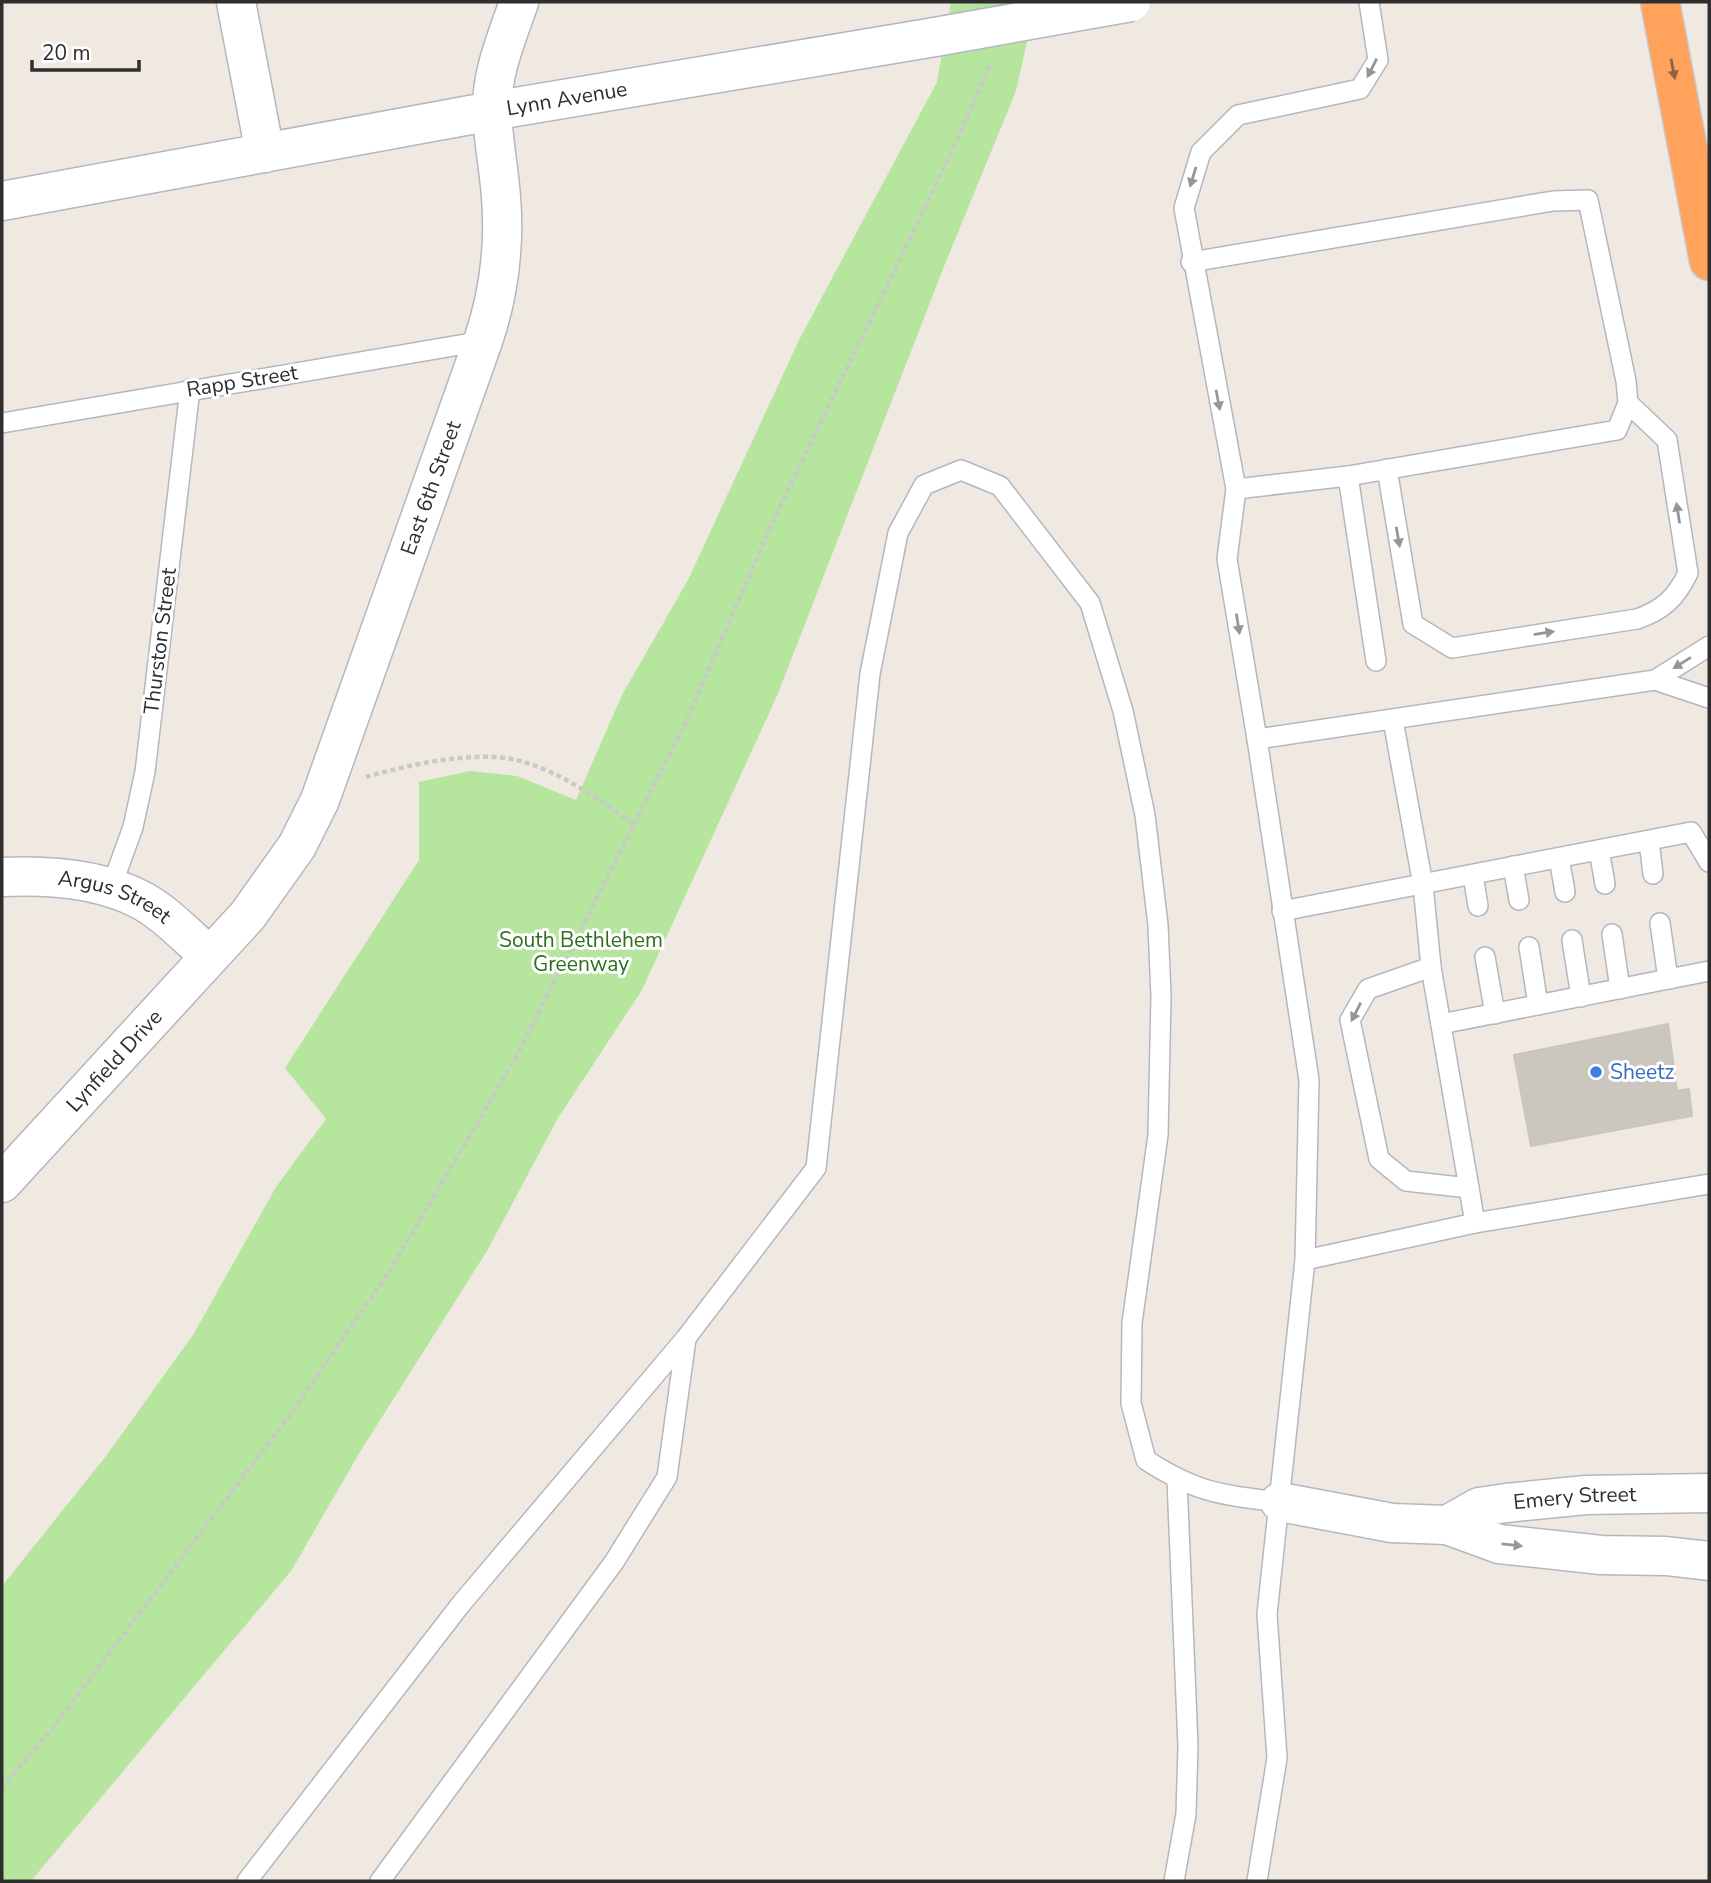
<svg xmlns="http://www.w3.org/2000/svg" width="1711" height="1883" viewBox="0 0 1711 1883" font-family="'Nunito Sans',sans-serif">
<rect width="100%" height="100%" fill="#efe9e1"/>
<polygon fill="#b6e59e" points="951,2 1036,2 1016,91 945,264 777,696 642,990 558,1118 487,1251 360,1452 291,1571 31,1881 2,1881 2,1586 106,1456 193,1335 276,1187 326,1119 285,1068 419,860 419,782 470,771 517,776 576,800 622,695 688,580 799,340 937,82"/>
<polygon fill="#cbc7bf" stroke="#cbc5ba" stroke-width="2" points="1668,1024 1677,1091 1689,1089 1692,1116 1531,1146 1514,1055"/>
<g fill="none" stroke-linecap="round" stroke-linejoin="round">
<g stroke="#b4b7c1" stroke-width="22">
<g id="lane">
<polyline points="1191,262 1553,201 1588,200 1626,381 1628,403 1617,430 1348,476 1236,489"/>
<polyline points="2,423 483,341"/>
<path d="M1387 469 1413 624 1452 648 1637 619C1663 610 1676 598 1688 573L1667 440 1628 403"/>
<polyline points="1348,476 1376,661"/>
<polyline points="1655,680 1709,698"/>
<polyline points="1257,739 1227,559 1236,489 1184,208 1201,152 1238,115 1360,89 1378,60 1369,2"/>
<polyline points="1649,841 1653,874"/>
<polyline points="1599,850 1605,884"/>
<polyline points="1559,858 1565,892"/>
<polyline points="1513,866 1519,900"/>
<polyline points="1473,875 1478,906"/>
<polyline points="111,888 133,827 145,772 190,389"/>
<polyline points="1282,911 1691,832 1709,862"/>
<polyline points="1660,923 1668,979"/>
<polyline points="1612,934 1620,989"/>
<polyline points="1572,940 1581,997"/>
<polyline points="1529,947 1538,1005"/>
<polyline points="1485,957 1495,1014"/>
<polyline points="1431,967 1368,989 1350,1020 1379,1159 1406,1181 1469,1188"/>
<polyline points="1441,1024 1709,971"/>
<polyline points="1475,1223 1709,1184"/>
<polyline points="1305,1260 1475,1223 1431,967 1423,885 1393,720"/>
<path d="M247 1881 461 1604 686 1338 816 1168 870 674 898 533 924 485 961 470 1000 486 1090 603 1123 711 1145 815 1158 925 1161 996 1158 1135 1132 1323 1131 1403 1146 1460C1197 1493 1221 1495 1280 1502"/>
<polyline points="380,1881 614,1562 667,1477 686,1339"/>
<polyline points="1174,1881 1186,1814 1188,1746 1177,1480"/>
<polyline points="1257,1881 1277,1758 1267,1614 1305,1260 1309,1080 1257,739 1655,680 1709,646"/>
</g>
</g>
<g stroke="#b4b7c1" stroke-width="41">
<g id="street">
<polyline points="236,2 265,153"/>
<path id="s1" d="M2 201 492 111 935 37"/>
<path id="s2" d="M2 877C47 875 98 878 139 899 165 912 187 937 210 956"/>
<path id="s3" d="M2 1183 248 915 297 846 320 800 483 341C499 294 505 247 501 197 499 169 493 140 492 111 491 74 507 37 519 2"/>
<polyline points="1280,1502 1392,1523 1447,1525 1499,1544 1601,1555 1666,1556 1709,1561"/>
<path id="s4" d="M1447 1525 1479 1507 1506 1503 1586 1495 1709 1493"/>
</g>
</g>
<g stroke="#c9c9c9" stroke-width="41">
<polyline id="highway" points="1660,2 1709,261"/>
</g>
<g stroke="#c9c9c9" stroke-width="4.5" stroke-dasharray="5 3.5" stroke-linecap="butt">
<path d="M366 777C407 765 475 750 516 760 558 770 599 799 634 824"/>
<polyline points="2,1788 51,1730 287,1419 389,1272 514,1061 686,722 773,521 946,164 991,63"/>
</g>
<use href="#lane" stroke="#fff" stroke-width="19"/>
<use href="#street" stroke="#fff" stroke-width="38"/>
<use href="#highway" stroke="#ffa35c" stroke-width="38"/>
<g stroke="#b4b7c1" stroke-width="41" stroke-linecap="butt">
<polyline id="street-bridge" points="935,37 1131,2"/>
</g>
<use href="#street-bridge" stroke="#fff" stroke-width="38"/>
</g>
<defs><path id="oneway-solid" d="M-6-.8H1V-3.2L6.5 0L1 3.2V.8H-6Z" transform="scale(1.75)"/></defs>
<g fill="#969696">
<use href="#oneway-solid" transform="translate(1372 68) rotate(117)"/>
<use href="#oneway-solid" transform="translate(1193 177) rotate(107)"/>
<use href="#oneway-solid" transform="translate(1218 400) rotate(79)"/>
<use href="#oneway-solid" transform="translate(1678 513) rotate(-99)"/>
<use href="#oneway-solid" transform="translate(1398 537) rotate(80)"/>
<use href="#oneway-solid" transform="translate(1238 624) rotate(81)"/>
<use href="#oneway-solid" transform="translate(1544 633) rotate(-9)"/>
<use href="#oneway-solid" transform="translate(1682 663) rotate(148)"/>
<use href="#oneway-solid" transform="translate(1356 1012) rotate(117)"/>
<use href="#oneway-solid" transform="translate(1512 1545) rotate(6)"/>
</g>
<use fill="#8c6343" href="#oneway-solid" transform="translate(1673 69) rotate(79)"/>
<circle fill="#3f7fe0" stroke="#fff" stroke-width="2.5" cx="1596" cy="1072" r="7"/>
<g text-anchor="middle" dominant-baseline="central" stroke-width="6" stroke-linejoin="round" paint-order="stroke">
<g font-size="21" fill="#2e2e2e" stroke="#fff">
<text stroke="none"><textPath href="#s1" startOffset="574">Lynn Avenue</textPath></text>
<text transform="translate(242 381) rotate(-9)">Rapp Street</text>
<text stroke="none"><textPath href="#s3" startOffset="831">East 6th Street</textPath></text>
<text transform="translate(160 641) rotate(-83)">Thurston Street</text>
<text stroke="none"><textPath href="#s2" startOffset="116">Argus Street</textPath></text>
<text stroke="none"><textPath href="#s3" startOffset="166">Lynfield Drive</textPath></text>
<text stroke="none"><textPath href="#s4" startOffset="133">Emery Street</textPath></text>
</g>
<g font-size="21" fill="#2c6e1b" stroke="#fff">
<text x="581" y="940">South Bethlehem<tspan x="581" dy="24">Greenway</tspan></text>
</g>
<g font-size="21" fill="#366cbe" stroke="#fff" text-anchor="start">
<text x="1610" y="1072">Sheetz</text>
</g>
</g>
<rect width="1711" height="1883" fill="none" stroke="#2e2e2e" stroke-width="7"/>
<path d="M32 60v10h107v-10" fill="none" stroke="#2e2e2e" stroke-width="3.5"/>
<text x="42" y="60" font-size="21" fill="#2e2e2e" stroke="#ffffff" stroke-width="5" paint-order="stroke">20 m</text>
</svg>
